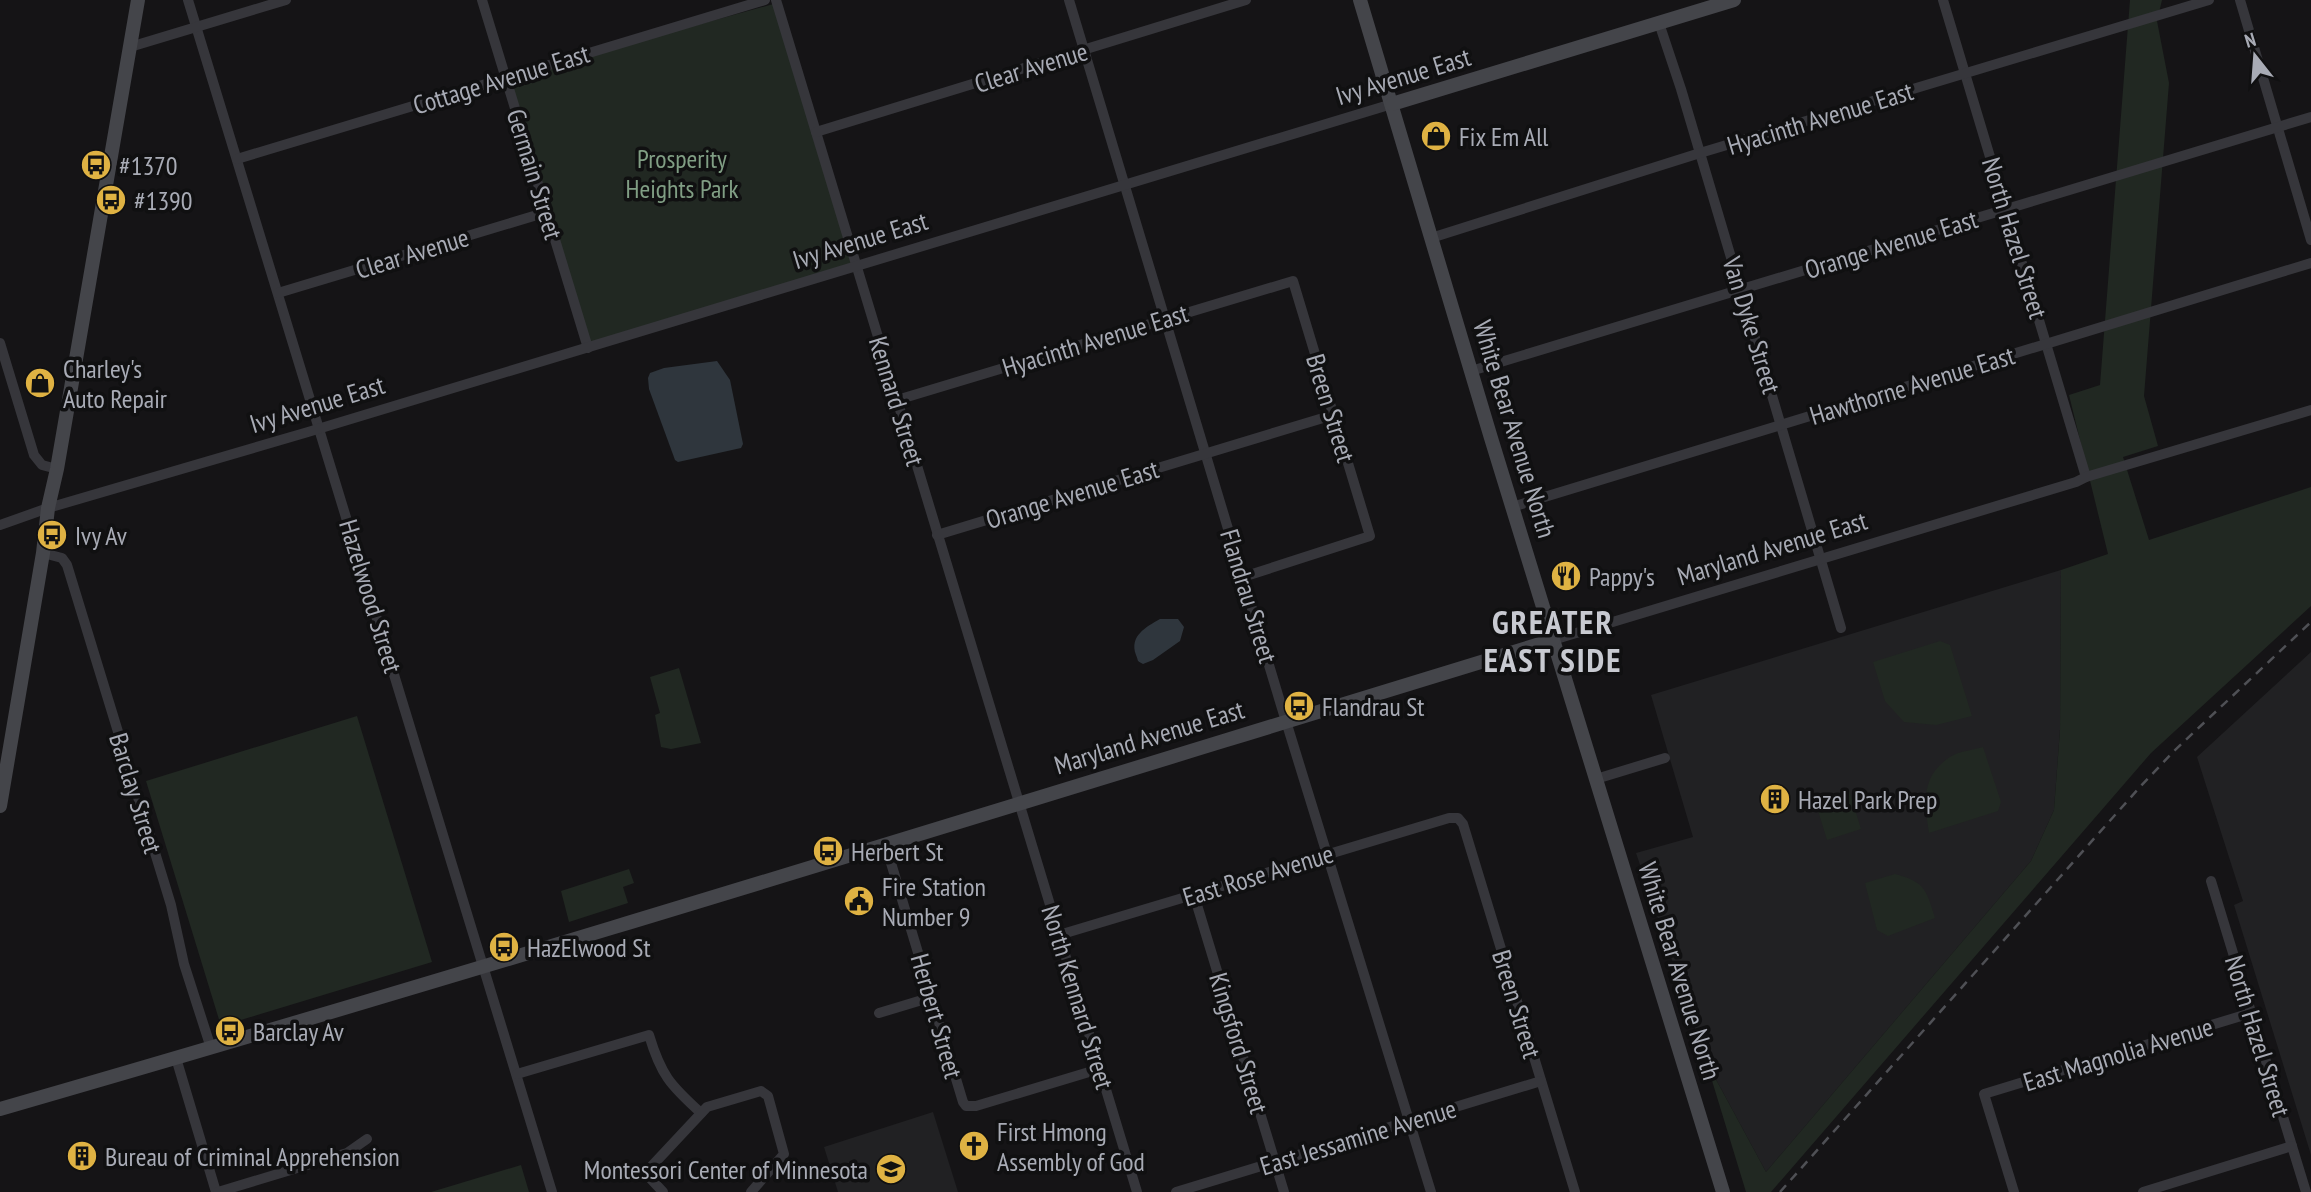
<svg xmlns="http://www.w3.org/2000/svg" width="2311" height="1192" viewBox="0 0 2311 1192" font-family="'PT Sans Narrow',sans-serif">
<rect width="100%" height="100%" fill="#151416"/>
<g fill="#212123">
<polygon points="2061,570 2060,730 2054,810 2031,861 1766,1172 1706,1061 1636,853 1693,837 1651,695"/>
<polygon points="2311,652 2311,1155 2234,905 2243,901 2197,757"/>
<polygon points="933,1112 958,1192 838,1192 824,1147"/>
</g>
<g fill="#212822">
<polygon points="2130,0 2162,0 2157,21 2169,83 2144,396 2158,446 2123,457 2149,540 2311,487 2311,606 2151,753 1771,1192 1746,1192 1706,1061 1766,1172 2031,861 2054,810 2060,730 2061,570 2108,554 2069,395 2100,385"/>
<polygon points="777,3 856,266 588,348 506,78"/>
<polygon points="1940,641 1950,645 1972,716 1936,725 1904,722 1885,701 1873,662"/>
<polygon points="679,668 701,743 671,749 661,747 655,715 660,713 650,677"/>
<polygon points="357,716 432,962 221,1026 146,781"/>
<path d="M1983 747 2001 802 1998 811 1929 833C1924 802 1921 776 1950 757 1959 751 1973 750 1983 747Z"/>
<polygon points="1849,790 1861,829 1827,840 1815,801"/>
<polygon points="629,869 634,883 623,887 628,903 569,922 561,891"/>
<path d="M1895 874C1925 882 1926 889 1935 918L1888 936 1877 930 1865 883Z"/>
<polygon points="521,1165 529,1192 431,1192"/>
</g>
<g fill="#2f363d">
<polygon points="717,361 730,380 743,444 741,448 678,462 675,460 649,389 648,378 650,373 664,368"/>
<path d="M1160 619H1178L1184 627 1180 641 1153 660 1143 664C1136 660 1139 662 1136 655 1129 636 1146 627 1160 619Z"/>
</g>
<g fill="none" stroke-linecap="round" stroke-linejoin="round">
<g stroke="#36363b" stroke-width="10">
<polyline points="188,0 552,1192"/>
<polyline points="482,0 588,348"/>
<polyline points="776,0 1137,1192"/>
<polyline points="1069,0 1281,705 1431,1192"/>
<polyline points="1943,0 2086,477"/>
<polyline points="2240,0 2311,240"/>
<polyline points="1659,23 1681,89 1841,628"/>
<polyline points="130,47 286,0"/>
<polyline points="816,132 1246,0"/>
<polyline points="237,159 765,0"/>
<polyline points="1431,238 1700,153 2209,0"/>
<polyline points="278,293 547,212"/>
<polyline points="0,343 34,455 42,465 57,469"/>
<polyline points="1471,371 2311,117"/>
<polyline points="897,400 1293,281 1370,536 1243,577"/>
<polyline points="1512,507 2311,263"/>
<polyline points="0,525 48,508 308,432 1392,104"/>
<polyline points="937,535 1333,415"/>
<polyline points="43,553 62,558 67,565 171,905 184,964 211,1048"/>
<polyline points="1553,640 2076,482 2086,477 2311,410"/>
<polyline points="1596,779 1665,758"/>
<polyline points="885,843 963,1102 966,1106 976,1106 1099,1069"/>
<polyline points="2211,881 2306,1192"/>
<polyline points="1194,895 1284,1192"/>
<polyline points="1059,935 1449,818 1458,818 1463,824 1575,1192"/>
<polyline points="879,1013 932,997"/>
<polyline points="176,1058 216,1192"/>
<path d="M517 1074 649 1035C661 1075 670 1085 701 1113"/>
<polyline points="218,1192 347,1153 367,1139"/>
<polyline points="663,1192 650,1178 649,1169 707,1107 761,1091 768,1096 784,1154 751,1192"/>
<polyline points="1176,1192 1541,1081"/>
<polyline points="2014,1192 1984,1094 2251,1013"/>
<polyline points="2143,1192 2292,1146"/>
</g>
<g stroke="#44454a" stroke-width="14">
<polyline points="1360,0 1491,438 1723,1192"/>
<polyline points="1392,104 1734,0"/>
<polyline points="0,806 43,553 48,508 57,469 138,0"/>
<path d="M0 1109C520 959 1036 798 1553 640"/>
</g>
<polyline stroke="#4f5055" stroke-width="2.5" stroke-dasharray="9 7" stroke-linecap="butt" points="1780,1192 2139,788 2174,751 2311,622"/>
</g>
<defs>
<g id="shop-disc" transform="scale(1.575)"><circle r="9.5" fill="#dfb243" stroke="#101011"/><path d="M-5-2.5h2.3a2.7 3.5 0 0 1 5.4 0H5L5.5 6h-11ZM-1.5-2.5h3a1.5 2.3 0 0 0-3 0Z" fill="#111"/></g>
<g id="bus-disc" transform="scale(1.575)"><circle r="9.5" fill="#dfb243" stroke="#101011"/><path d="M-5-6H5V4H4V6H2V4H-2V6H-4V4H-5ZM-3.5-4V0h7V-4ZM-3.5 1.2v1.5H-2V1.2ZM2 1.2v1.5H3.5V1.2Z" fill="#111"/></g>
<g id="restaurant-disc" transform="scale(1.575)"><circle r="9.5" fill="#dfb243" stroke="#101011"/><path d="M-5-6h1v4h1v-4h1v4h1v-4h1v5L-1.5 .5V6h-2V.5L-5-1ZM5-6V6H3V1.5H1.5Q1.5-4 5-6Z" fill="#111"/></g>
<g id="building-disc" transform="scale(1.575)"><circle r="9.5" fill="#dfb243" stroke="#101011"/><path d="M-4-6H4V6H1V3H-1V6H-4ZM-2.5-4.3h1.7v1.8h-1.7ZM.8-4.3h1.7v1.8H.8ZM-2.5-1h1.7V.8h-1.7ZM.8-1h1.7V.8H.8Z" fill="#111"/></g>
<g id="civic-disc" transform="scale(1.575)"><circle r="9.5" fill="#dfb243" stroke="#101011"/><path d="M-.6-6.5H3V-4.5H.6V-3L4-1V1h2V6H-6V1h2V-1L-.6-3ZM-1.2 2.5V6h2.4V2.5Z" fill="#111"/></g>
<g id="church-disc" transform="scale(1.575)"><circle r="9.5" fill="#dfb243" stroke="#101011"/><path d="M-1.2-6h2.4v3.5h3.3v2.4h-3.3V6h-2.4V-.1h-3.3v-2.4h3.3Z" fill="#111"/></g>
<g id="school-disc" transform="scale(1.575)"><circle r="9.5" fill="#dfb243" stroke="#101011"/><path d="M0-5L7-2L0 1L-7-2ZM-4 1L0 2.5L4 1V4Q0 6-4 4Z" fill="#111"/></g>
</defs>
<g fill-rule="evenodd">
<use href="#shop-disc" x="1436" y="136"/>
<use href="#bus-disc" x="96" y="165"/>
<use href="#bus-disc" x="111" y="200"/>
<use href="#shop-disc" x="40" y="383"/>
<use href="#bus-disc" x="52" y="535"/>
<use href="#restaurant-disc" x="1566" y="576"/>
<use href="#bus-disc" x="1299" y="706"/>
<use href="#building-disc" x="1775" y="799"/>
<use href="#bus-disc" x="828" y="851"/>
<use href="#civic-disc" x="859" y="901"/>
<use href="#bus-disc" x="504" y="947"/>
<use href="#bus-disc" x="230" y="1031"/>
<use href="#church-disc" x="974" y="1146"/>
<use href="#building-disc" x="82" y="1156"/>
<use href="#school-disc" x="891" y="1169"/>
</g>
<g text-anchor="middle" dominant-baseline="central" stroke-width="7" stroke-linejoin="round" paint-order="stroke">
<g font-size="26" fill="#a8abb5" stroke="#101011">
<text transform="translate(1031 67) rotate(-17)">Clear Avenue</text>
<text transform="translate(1403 76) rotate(-17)">Ivy Avenue East</text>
<text transform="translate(501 79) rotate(-17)">Cottage Avenue East</text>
<text transform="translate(1820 118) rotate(-17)">Hyacinth Avenue East</text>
<text transform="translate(535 174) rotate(73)">Germain Street</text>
<text transform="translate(2015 238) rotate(73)">North Hazel Street</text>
<text transform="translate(860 240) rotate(-17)">Ivy Avenue East</text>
<text transform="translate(1891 244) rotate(-17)">Orange Avenue East</text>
<text transform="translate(412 253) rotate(-17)">Clear Avenue</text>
<text transform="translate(1752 325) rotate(73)">Van Dyke Street</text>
<text transform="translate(1095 340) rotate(-17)">Hyacinth Avenue East</text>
<text transform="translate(1912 385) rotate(-17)">Hawthorne Avenue East</text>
<text transform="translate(897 401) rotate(73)">Kennard Street</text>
<text transform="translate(317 404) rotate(-17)">Ivy Avenue East</text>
<text transform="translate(1331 408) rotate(73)">Breen Street</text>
<text transform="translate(1515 429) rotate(73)">White Bear Avenue North</text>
<text transform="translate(1072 494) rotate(-17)">Orange Avenue East</text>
<text transform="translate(1772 548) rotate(-17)">Maryland Avenue East</text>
<text transform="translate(371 596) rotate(73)">Hazelwood Street</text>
<text transform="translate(1249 596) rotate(73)">Flandrau Street</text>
<text transform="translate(1149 737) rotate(-17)">Maryland Avenue East</text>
<text transform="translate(136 793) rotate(73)">Barclay Street</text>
<text transform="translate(1258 875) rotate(-17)">East Rose Avenue</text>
<text transform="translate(1680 971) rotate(73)">White Bear Avenue North</text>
<text transform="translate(1078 997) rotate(73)">North Kennard Street</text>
<text transform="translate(1517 1004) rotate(73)">Breen Street</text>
<text transform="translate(937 1016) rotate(74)">Herbert Street</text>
<text transform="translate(2258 1036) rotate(73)">North Hazel Street</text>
<text transform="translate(1239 1043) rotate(73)">Kingsford Street</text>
<text transform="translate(2118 1054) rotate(-17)">East Magnolia Avenue</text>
<text transform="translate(1358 1137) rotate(-17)">East Jessamine Avenue</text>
</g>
<g font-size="26" fill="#a8abb5" stroke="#101011" text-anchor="start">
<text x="1459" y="136">Fix Em All</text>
<text x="119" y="165">#1370</text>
<text x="134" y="200">#1390</text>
<text x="63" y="368">Charley's<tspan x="63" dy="30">Auto Repair</tspan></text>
<text x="75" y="535">Ivy Av</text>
<text x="1589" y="576">Pappy's</text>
<text x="1322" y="706">Flandrau St</text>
<text x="1798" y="799">Hazel Park Prep</text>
<text x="851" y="851">Herbert St</text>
<text x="882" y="886">Fire Station<tspan x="882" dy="30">Number 9</tspan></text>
<text x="527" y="947">HazElwood St</text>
<text x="253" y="1031">Barclay Av</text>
<text x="997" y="1131">First Hmong<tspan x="997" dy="30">Assembly of God</tspan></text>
<text x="105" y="1156">Bureau of Criminal Apprehension</text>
<text x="868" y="1169" text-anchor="end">Montessori Center of Minnesota</text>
</g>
<g font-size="26" fill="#809e84" stroke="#101011">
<text x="682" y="158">Prosperity<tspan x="682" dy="30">Heights Park</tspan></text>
</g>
<g font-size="33" font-weight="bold" letter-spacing="2" fill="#c8cad1" stroke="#101011">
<text x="1553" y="621">GREATER<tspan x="1553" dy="38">EAST SIDE</tspan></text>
</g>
</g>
<g transform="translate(2255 56) rotate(343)" stroke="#101011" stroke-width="5" paint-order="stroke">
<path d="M0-5L12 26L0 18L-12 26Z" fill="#a8abb5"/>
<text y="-10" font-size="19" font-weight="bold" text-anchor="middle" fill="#a8abb5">N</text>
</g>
</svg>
